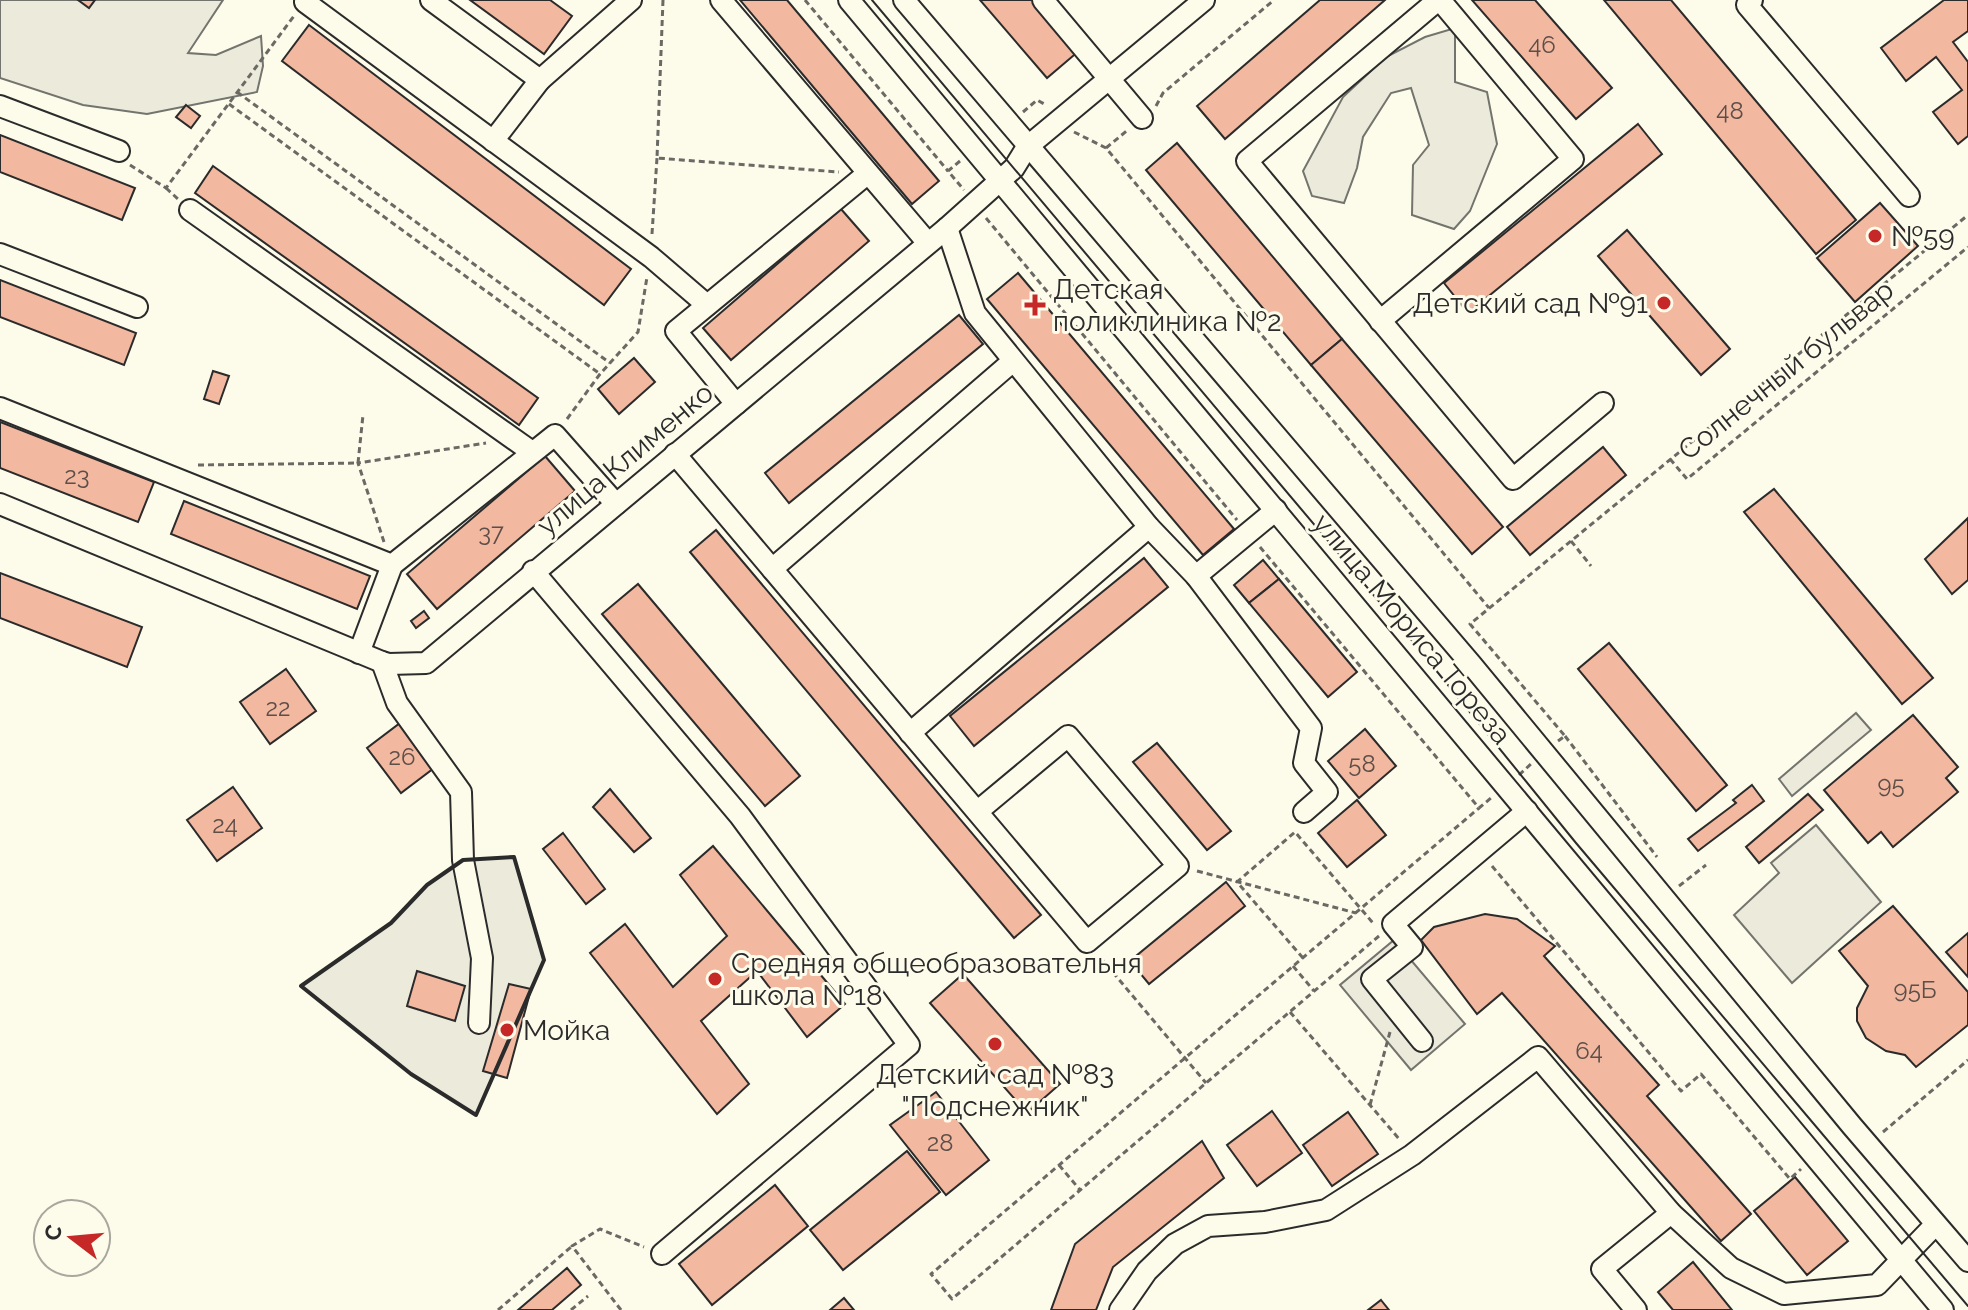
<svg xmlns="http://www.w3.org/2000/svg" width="1968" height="1310" viewBox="0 0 1968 1310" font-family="Raleway,sans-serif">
<rect width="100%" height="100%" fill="#fdfbea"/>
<g fill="#ecebdb" stroke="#74746e" stroke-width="2">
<polygon points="0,0 223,0 188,53 216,55 261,36 263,66 257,92 147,114 83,105 0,78"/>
<polygon points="1455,28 1455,82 1487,92 1497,144 1470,211 1454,229 1412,215 1413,165 1429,145 1411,88 1391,93 1363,137 1357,168 1344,203 1312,196 1303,171 1343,97 1386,57 1425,37"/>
</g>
<g fill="#eceadb" stroke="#74746e" stroke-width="2">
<polygon points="1856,713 1871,730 1792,796 1779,779"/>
<polygon points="1816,825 1881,902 1792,983 1734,915 1779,873 1771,863"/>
<polygon points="514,857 544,960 476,1115 411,1074 301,986 391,923 427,885 463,860"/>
<polygon points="1394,940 1465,1024 1411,1070 1340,985"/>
</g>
<g fill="#f2b8a0" stroke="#2b2b2b" stroke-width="2">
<polygon points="78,0 95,0 89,8"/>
<polygon points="470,0 550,0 572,16 544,54"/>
<polygon points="740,0 787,0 939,181 912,204"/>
<polygon points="980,0 1036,0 1080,50 1047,78"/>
<polygon points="1320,0 1385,0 1225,139 1197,106"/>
<polygon points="1472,0 1535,0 1612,88 1576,119"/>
<polygon points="1604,0 1671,0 1856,220 1816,254"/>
<polygon points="1944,0 1968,0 1968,31 1953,42 1968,62 1968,136 1958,144 1933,112 1962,90 1936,57 1906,81 1881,48"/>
<polygon points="309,25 631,269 604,305 282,61"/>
<polygon points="186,105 200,116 191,128 176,117"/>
<polygon points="1638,124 1662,154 1468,313 1444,283"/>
<polygon points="0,135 135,188 122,220 0,172"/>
<polygon points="1177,143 1342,339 1311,365 1146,170"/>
<polygon points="213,166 538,398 519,425 195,193"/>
<polygon points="1880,203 1918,246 1855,302 1817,258"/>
<polygon points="841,209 869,241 731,360 703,328"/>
<polygon points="1627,230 1730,349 1701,375 1598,256"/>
<polygon points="1018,273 1234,529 1203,555 987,299"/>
<polygon points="0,280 136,333 124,365 0,317"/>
<polygon points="959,315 983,344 789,503 765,473"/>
<polygon points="1342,339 1503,527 1472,554 1311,365"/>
<polygon points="634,358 655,382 619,414 598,389"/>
<polygon points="213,371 229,376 219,404 204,399"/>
<polygon points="0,422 154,482 138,522 0,468"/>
<polygon points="1603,447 1626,475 1530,555 1507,527"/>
<polygon points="545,456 575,491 437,609 407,574"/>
<polygon points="1774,489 1933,678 1902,704 1744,512"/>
<polygon points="184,501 370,576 357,609 171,534"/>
<polygon points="1968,518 1968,580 1952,594 1925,559"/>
<polygon points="716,530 1041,915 1014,938 690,552"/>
<polygon points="1144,558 1168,587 974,746 950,716"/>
<polygon points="1263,560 1279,579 1249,603 1234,585"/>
<polygon points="0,573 142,627 127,667 0,618"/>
<polygon points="1279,579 1357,672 1328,697 1249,603"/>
<polygon points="638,584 800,776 765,806 602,614"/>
<polygon points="424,611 429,618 416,628 411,621"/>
<polygon points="1609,643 1727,785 1696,811 1578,669"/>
<polygon points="286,669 316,711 270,744 240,702"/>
<polygon points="1913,715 1958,767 1946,778 1958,792 1893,847 1881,832 1868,843 1824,790"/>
<polygon points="404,720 438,765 401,793 367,748"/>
<polygon points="1365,729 1396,766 1359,798 1328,761"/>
<polygon points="1157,743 1231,831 1207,850 1133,762"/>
<polygon points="1752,785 1764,801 1698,851 1688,839 1736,803 1733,800"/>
<polygon points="233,787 262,828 217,861 187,820"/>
<polygon points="610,789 651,838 634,852 593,807"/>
<polygon points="1808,794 1823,810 1759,863 1746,847"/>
<polygon points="1357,800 1386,835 1347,867 1318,833"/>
<polygon points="563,833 605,889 586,904 543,849"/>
<polygon points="713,846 845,1004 807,1037 757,971 701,1021 749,1084 717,1114 590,953 625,924 673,987 727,936 680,875"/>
<polygon points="1226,882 1245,906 1149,984 1130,961"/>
<polygon points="1893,906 1968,992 1968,1025 1916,1067 1905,1055 1886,1051 1866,1038 1857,1021 1857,1008 1868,986 1839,951"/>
<polygon points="1485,914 1517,919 1555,946 1544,956 1659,1085 1647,1096 1751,1214 1721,1241 1502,993 1477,1014 1421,940 1434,927"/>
<polygon points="1968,933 1968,977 1946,952"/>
<polygon points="417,971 465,986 455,1021 407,1006"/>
<polygon points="963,974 1060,1084 1027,1113 930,1003"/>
<polygon points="509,984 531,989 507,1078 483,1071"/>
<polygon points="936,1092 989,1160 946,1195 890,1125"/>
<polygon points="1272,1111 1302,1153 1257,1186 1227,1145"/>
<polygon points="1348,1112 1378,1154 1332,1186 1303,1145"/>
<polygon points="1202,1141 1224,1178 1113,1267 1096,1310 1051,1310 1075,1244"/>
<polygon points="907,1151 940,1192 843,1270 810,1230"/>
<polygon points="1795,1177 1848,1241 1807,1275 1754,1211"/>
<polygon points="775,1185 808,1226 712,1305 679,1264"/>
<polygon points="1693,1262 1732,1310 1673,1310 1658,1292"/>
<polygon points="567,1268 581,1285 552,1310 518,1310"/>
<polygon points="844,1298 854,1310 830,1310"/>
<polygon points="1381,1300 1389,1310 1368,1310"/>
</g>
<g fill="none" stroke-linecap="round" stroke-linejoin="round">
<g stroke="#2b2b2b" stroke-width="24">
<g id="minor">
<polyline points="431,0 540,80 631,0"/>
<polyline points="721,0 927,242"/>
<polyline points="849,0 1943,1310"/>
<polyline points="904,0 1471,664 1852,1126 1968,1261"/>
<polyline points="1043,0 1142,118"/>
<polyline points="1438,0 1247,161 1513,479 1603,403"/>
<polyline points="1752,0 1747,5 1909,196"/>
<polyline points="305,2 651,257 707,305"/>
<polyline points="0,106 119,151"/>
<polyline points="493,141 540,80"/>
<polyline points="190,210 532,452"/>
<polyline points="947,228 975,313 1149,527 1196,576 1311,728 1304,763 1327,792 1304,812"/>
<polyline points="0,254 137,307"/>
<polyline points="1380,321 1573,159 1440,0"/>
<polyline points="736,404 676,331 867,174"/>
<polyline points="0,408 392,565 555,435 616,504"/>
<polyline points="675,454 1087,942 1178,866 1068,736 978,811"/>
<polyline points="0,504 382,662 389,664 426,663 947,228 1014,168 1027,147 1204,0"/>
<polyline points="772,569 1013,361"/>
<polyline points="533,571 740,816 909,1045 662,1254"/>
<polyline points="1196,576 1276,510"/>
<polyline points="359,653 392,565"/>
<polyline points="382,662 397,703 461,792 463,860 482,958 479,1023"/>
<polyline points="910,733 1149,527"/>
<polyline points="1422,1041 1372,979 1412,947 1393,924 1527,811"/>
<polyline points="1120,1310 1147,1271 1175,1244 1208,1226 1265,1222 1326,1210 1412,1155 1538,1057 1671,1213 1731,1268 1784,1294 1877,1285 1935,1225"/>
<polyline points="1636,1310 1602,1269 1671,1213"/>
</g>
</g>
<g stroke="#6a6964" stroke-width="3" stroke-dasharray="6 4" stroke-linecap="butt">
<polyline points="663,0 657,158 839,172"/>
<polyline points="805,0 948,171"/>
<polyline points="237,92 610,363"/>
<polyline points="229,104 600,374"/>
<polyline points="1156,106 1163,93 1274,0"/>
<polyline points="1023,112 1037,100 1046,105"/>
<polyline points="1074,132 1106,148 1489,608"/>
<polyline points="1106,148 1129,129"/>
<polyline points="960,161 948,171 964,190"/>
<polyline points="130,165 166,188 294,16"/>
<polyline points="166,188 178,199"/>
<polyline points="986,218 1237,520"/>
<polyline points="652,234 657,158"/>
<polyline points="567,419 600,374 638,332 647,277"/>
<polyline points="1670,459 1687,479 1968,247"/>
<polyline points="198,465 358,463 363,415"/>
<polyline points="1571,541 1591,566"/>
<polyline points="384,542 358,463 486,443"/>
<polyline points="1260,547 1479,808 1491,798"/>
<polyline points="1565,736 1657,857"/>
<polyline points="1558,741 1565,736 1470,624 1968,215"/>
<polyline points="1519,775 1531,764"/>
<polyline points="1492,866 1681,1091 1701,1074 1790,1179 1801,1169"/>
<polyline points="1197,871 1356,913"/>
<polyline points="1679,886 1706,865"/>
<polyline points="1379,936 952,1299 931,1274 1479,808"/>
<polyline points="1100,957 1206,1083"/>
<polyline points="1303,958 1237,882 1295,832 1373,923"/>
<polyline points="1293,966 1314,991"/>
<polyline points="1290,1012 1400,1140"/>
<polyline points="1370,1105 1390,1032"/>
<polyline points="1883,1132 1968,1060"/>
<polyline points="1059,1165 1080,1190"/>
<polyline points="498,1310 571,1247"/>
<polyline points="571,1310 588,1296"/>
<polyline points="621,1310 572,1246 600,1229 644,1247"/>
</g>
<use href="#minor" stroke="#fdfbea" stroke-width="20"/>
<polyline stroke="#2b2b2b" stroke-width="2" points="872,0 1409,637 1576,843 1968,1306"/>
<polygon stroke="#2b2b2b" stroke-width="4" points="514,857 544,960 476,1115 411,1074 301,986 391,923 427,885 463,860"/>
</g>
<g fill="#c62828" stroke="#fdfbea" stroke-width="3">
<circle cx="1875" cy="236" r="8"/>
<circle cx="1664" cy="303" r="8"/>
<path d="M1031 293h8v8h8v8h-8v8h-8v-8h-8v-8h8z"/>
<circle cx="715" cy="979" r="8"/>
<circle cx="507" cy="1030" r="8"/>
<circle cx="995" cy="1044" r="8"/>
</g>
<g text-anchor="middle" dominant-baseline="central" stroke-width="6" stroke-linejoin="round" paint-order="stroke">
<g font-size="24" fill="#5d4e48">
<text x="1542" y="44">46</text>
<text x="1730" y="110">48</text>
<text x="77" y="475">23</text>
<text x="491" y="532">37</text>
<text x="278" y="707">22</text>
<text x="402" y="756">26</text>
<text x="1362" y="763">58</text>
<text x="1891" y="784">95</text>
<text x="225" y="824">24</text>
<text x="1915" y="989">95Б</text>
<text x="1589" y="1050">64</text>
<text x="940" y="1142">28</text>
</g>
<g font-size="28" fill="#2b2b2b" stroke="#fdfbea" text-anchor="start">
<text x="1891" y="236">№59</text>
<text x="1053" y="289">Детская<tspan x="1053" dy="32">поликлиника №2</tspan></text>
<text x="1648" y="303" text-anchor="end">Детский сад №91</text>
<text x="731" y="963">Средняя общеобразовательня<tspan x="731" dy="32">школа №18</tspan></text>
<text x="523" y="1030">Мойка</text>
<text x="995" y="1074" text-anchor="middle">Детский сад №83<tspan x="995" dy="32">"Подснежник"</tspan></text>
</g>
<g font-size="28" fill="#2b2b2b" stroke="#fdfbea">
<text transform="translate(1786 370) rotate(-39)">Солнечный бульвар</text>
<text transform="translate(625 459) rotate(-40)">улица Клименко</text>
<text transform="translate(1412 629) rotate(50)">улица Мориса Тореза</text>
</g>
</g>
<g transform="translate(72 1238) rotate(286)"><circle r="38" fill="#fdfbea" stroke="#a9a89e" stroke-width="2"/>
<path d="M0-6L14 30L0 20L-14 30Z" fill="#c62828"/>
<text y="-12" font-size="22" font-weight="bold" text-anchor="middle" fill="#2b2b2b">С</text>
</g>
</svg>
